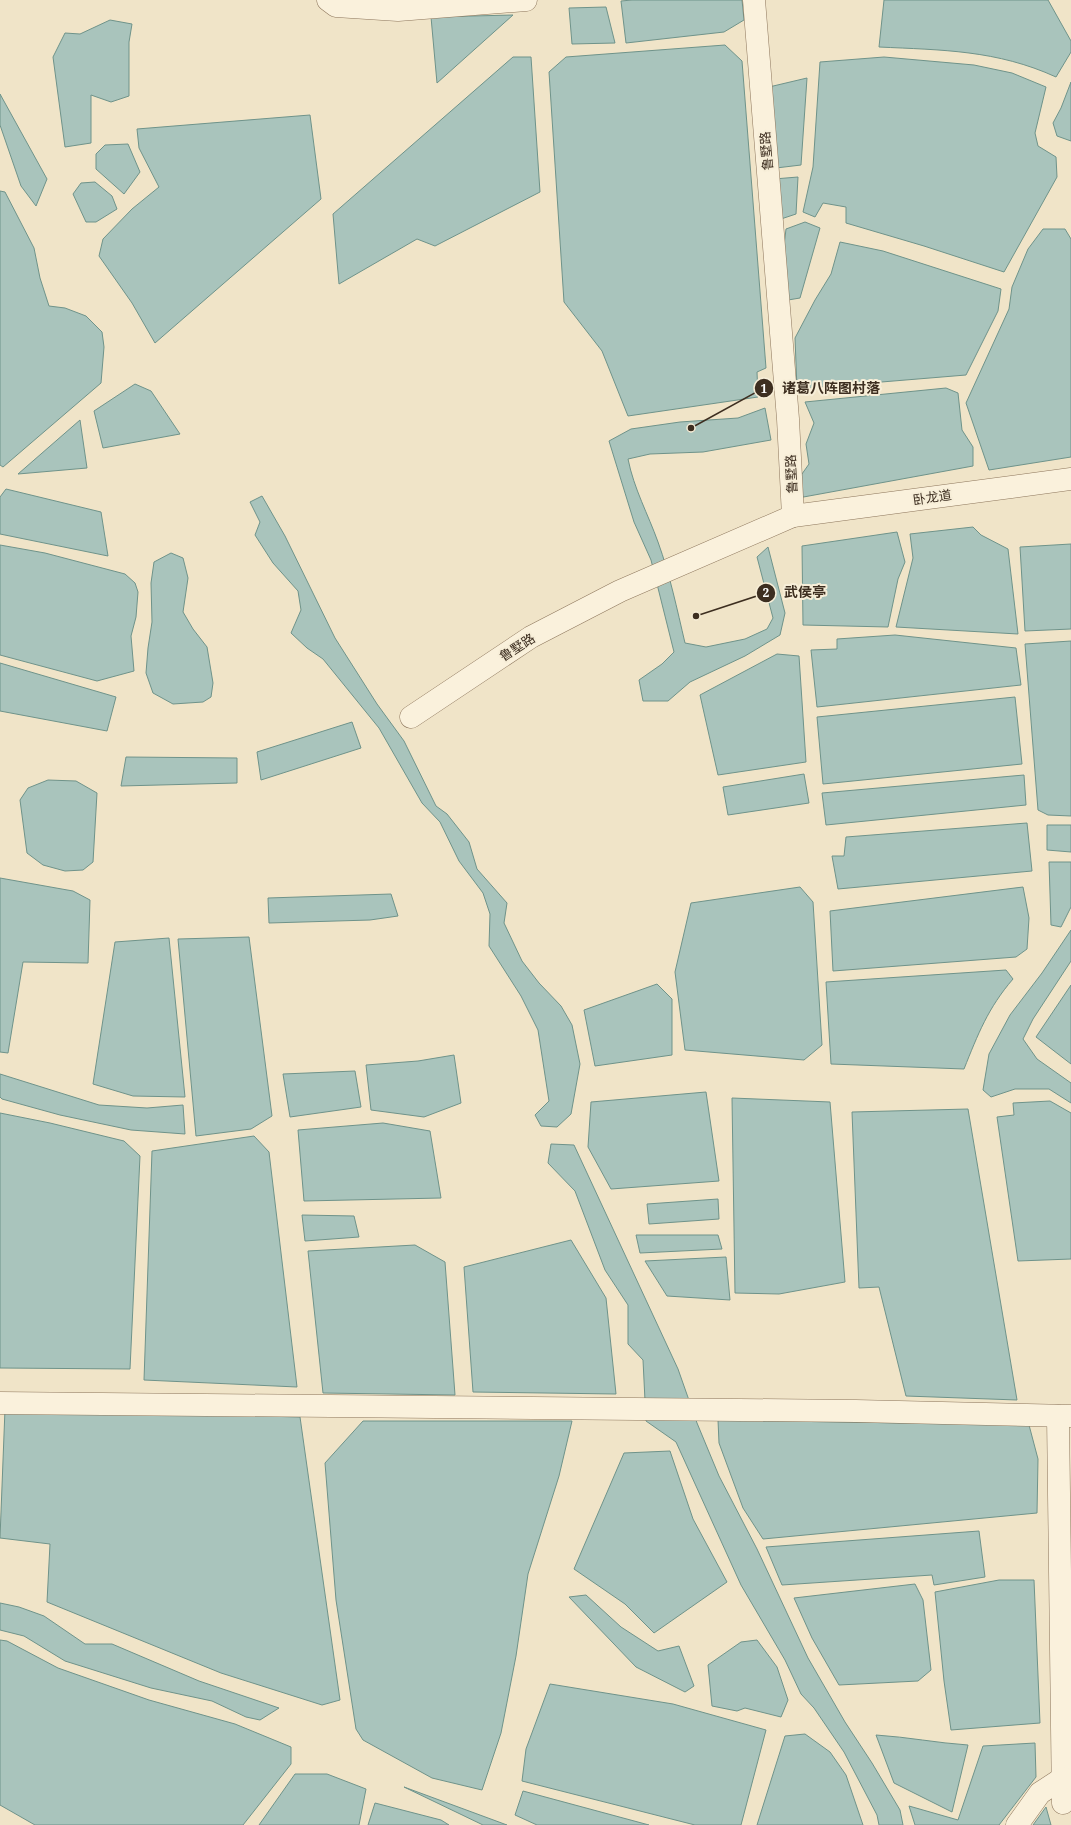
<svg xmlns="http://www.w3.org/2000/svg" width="1071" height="1825" viewBox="0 0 1071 1825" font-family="'Noto Serif','Noto Sans SC',serif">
<rect width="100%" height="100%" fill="#f0e4c8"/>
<g fill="#a9c4bc" stroke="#6f938a">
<polygon points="632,0 742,0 744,20 724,32 626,43 621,1"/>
<path d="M884 0H1048L1071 41V52L1056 77C997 50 942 50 879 47Z"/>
<polygon points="606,7 615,43 572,44 569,8"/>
<polygon points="513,15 437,83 431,17"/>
<polygon points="110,20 132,24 129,42 129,96 111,102 91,95 91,143 65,147 53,57 65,33 80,34"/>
<polygon points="725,45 742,61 766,368 757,372 758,397 628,416 602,351 564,302 549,72 566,57"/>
<polygon points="513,57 531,57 540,192 435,246 417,239 339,284 333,214"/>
<polygon points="884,57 974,65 1012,73 1046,87 1035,133 1038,146 1056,157 1057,177 1004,272 924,246 846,223 846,207 823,203 815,217 803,212 813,167 820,62"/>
<polygon points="807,78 801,165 776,168 769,87"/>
<polygon points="1071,82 1071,141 1057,136 1053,123 1061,108"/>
<polygon points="0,94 47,179 36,206 21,186 0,125"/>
<polygon points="310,115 321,199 155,343 132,303 99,256 103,239 132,209 159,187 139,148 137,129"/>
<polygon points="128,144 140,172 124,194 96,169 96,154 105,145"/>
<polygon points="798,177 796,214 778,220 774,179"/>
<polygon points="95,182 112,196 117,209 96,222 86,222 73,194 81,183"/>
<polygon points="0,191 5,192 34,248 40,278 49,306 65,308 86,316 102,332 104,347 101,383 3,467 0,465"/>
<polygon points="805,222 820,228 800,298 788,300 781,272 786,229"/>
<polygon points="1043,229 1065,229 1071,239 1071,457 989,470 966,403 1009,309 1012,287 1028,249"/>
<polygon points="840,242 883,251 1001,289 998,311 966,375 797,389 795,338 815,300 831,274"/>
<polygon points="135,384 151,391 180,434 103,448 94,411"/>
<polygon points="946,388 958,393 962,430 973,447 973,466 798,498 797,481 809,464 806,444 814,423 805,402"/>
<path d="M765 408 771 440 703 452 650 454 628 459C634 489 648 514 658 542 670 575 677 609 685 643L706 647 745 639 767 629 773 618 757 557 768 547 785 613 780 635 745 656 690 682 668 701H643L639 680 662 664 674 652 651 560 634 522 609 441 631 429 680 422 738 418Z"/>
<polygon points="80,420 87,468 18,474"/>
<polygon points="6,489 101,512 108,556 0,534 0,497"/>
<polygon points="262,496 285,536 335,638 377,704 404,741 436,806 447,814 469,842 477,869 507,903 504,923 522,961 539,983 561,1006 572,1025 580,1064 571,1114 557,1127 541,1126 535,1115 549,1101 538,1030 521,996 489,946 490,914 483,893 459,861 440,822 422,803 379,728 323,659 307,648 291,633 301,610 298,591 273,563 255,535 260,522 250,502"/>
<polygon points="973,527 981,535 1008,549 1018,634 896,627 913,558 910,534"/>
<polygon points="897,532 905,562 898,579 888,627 803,625 802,546"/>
<polygon points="1071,544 1071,629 1025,631 1020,547"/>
<polygon points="0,545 45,553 125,574 135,583 138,592 136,617 131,636 134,671 97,681 0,655"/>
<polygon points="171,553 183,558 188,578 183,612 193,629 207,647 213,683 211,697 203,702 173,704 153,693 146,673 148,648 152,622 151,583 154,562"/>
<polygon points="895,635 1016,648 1021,685 817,707 811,650 837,649 837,639"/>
<polygon points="1071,641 1071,816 1048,815 1038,810 1025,644"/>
<polygon points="777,654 799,656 806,762 718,775 700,695"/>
<polygon points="0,663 116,697 107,731 0,711"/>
<polygon points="1015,697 1022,764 823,784 817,717"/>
<polygon points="352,722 361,748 261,780 257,752"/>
<polygon points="126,757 237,758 237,783 121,786"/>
<polygon points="804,774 809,803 728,815 723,787"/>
<polygon points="1024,775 1026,805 826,825 822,793"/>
<polygon points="48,780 76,781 97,793 93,862 83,870 65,871 43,865 27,853 20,800 28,788"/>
<polygon points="1027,823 1032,871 838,889 832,856 844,856 846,837"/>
<polygon points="1047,825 1071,825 1071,852 1047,850"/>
<polygon points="1071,862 1071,907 1061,927 1051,925 1049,862"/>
<polygon points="0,878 73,891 90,900 88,963 23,962 8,1053 0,1052"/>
<polygon points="800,887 813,902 822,1045 804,1060 685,1050 675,972 691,903"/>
<polygon points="1023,887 1029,918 1027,949 1016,957 833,971 830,911"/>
<polygon points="391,894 398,916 370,920 269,923 268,898"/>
<polygon points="1071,930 1071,961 1033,1019 1023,1039 1037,1059 1071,1083 1071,1103 1049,1089 1015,1089 991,1097 983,1090 989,1054 1010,1015 1042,973"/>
<polygon points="249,937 272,1116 251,1129 196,1136 178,939"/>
<polygon points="169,938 185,1097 133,1096 93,1084 115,942"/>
<path d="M1006 970 1013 979C988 1008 978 1034 964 1069L831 1064 826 982Z"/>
<polygon points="657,984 672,999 672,1055 595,1066 584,1010"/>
<polygon points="1071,985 1071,1064 1036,1037"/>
<polygon points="454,1055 461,1103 424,1117 371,1110 366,1065 418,1061"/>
<polygon points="355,1071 361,1107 290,1117 283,1074"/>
<polygon points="0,1074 99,1105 147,1108 183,1105 185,1134 131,1130 60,1115 2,1099 0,1097"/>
<polygon points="706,1092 719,1181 611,1189 588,1147 591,1102"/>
<polygon points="732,1098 830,1102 845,1282 779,1294 735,1293"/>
<polygon points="1050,1101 1071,1113 1071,1259 1018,1261 997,1117 1014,1115 1013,1103"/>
<polygon points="968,1109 1017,1400 906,1396 879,1287 859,1288 852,1112"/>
<polygon points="0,1113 50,1123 124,1141 140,1156 130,1369 0,1368"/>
<polygon points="383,1123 430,1131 441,1198 304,1201 298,1130"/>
<polygon points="254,1136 269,1152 297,1387 144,1380 152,1151"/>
<polygon points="551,1144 574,1145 678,1369 697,1423 719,1476 757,1549 808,1658 845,1722 872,1763 900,1810 903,1825 879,1825 877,1815 844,1752 814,1708 801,1694 785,1660 741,1585 676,1442 646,1421 643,1360 628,1344 628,1305 605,1270 575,1191 548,1163"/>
<polygon points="718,1199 719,1219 649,1224 647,1204"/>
<polygon points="302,1215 354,1216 359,1237 305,1241"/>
<polygon points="636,1235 718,1235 722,1249 640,1253"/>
<polygon points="571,1240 606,1298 616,1394 473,1392 464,1267"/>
<polygon points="415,1245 445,1262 455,1395 323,1393 308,1251"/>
<polygon points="726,1257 730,1300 667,1296 645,1261"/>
<polygon points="5,1409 300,1417 340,1700 322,1705 221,1673 47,1602 50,1544 0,1538"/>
<polygon points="718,1420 1029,1425 1038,1459 1037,1513 763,1539 743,1508 719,1443"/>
<polygon points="363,1421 572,1421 559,1476 528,1574 516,1656 501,1733 482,1790 432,1778 363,1740 356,1729 336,1600 325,1463"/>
<polygon points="670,1451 693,1519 727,1582 654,1633 625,1604 574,1569 624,1453"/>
<polygon points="979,1531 985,1577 934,1585 932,1575 782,1585 766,1547"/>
<polygon points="999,1580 1034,1580 1040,1723 951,1730 944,1681 935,1592"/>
<polygon points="915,1584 923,1600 931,1670 918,1681 839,1685 812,1638 794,1598"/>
<polygon points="586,1595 621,1627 658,1651 679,1646 694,1686 685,1692 636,1667 569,1597"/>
<polygon points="0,1603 19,1607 44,1616 85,1644 112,1644 199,1681 279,1708 260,1720 246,1717 212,1701 151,1688 65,1661 24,1636 0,1630"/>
<polygon points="0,1640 7,1641 58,1668 149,1700 235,1724 291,1747 291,1764 243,1825 35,1825 0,1805"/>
<polygon points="757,1640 777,1667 788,1700 781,1717 745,1708 737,1711 712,1706 708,1665 741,1642"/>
<polygon points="550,1684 673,1704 766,1730 741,1825 695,1825 522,1781 526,1749"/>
<polygon points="805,1734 830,1752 846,1775 863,1825 757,1825 785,1736"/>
<path d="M876 1735C908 1737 937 1743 968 1745L952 1812 894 1783Z"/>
<polygon points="1035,1743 1036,1777 999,1825 915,1825 909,1806 958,1820 983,1746"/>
<polygon points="295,1774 327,1774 366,1789 359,1825 259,1825"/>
<polygon points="404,1787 507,1825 483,1825"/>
<polygon points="523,1791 649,1825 537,1825 515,1815"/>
<polygon points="375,1803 441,1820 449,1825 368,1825"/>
<polygon points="1046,1807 1051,1825 1033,1825"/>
</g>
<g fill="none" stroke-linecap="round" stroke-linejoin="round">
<g stroke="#8d765c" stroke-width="23">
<g id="minor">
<polyline points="328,0 336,6 398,10 526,0"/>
<polyline points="793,516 1071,479"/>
<polyline points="411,717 531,637 620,591 793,516 788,419 754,0"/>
<polyline points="0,1403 856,1411 1071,1416"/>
<polyline points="1058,1416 1063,1803"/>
<polyline points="1017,1825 1040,1793 1063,1778"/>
</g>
</g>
<use href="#minor" stroke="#faf1dc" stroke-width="22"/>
</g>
<g text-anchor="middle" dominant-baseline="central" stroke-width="4" stroke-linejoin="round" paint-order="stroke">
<g font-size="13" fill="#3d2e20" stroke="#f7eed8">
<text transform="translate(766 151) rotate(-95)">鲁墅路</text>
<text transform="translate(791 474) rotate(-93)">鲁墅路</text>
<text transform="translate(932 497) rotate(-8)">卧龙道</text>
<text transform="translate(517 647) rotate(-33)">鲁墅路</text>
</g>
</g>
<path fill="none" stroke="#3d2e20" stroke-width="1.5" d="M691 428L764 388M696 616L766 593"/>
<g fill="#3d2e20" stroke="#f7eed8" stroke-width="1.5">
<circle cx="691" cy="428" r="4"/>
<circle cx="696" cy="616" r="4"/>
<circle cx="764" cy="388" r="10"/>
<circle cx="766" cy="593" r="10"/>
</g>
<g font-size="12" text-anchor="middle" font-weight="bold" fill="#fff">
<text x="764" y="393">1</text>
<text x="766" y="597">2</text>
</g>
<g font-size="14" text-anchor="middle" font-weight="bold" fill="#3d2e20" stroke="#f7eed8" stroke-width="4" stroke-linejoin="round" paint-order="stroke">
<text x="831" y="393">诸葛八阵图村落</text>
<text x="805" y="597">武侯亭</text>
</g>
</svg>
